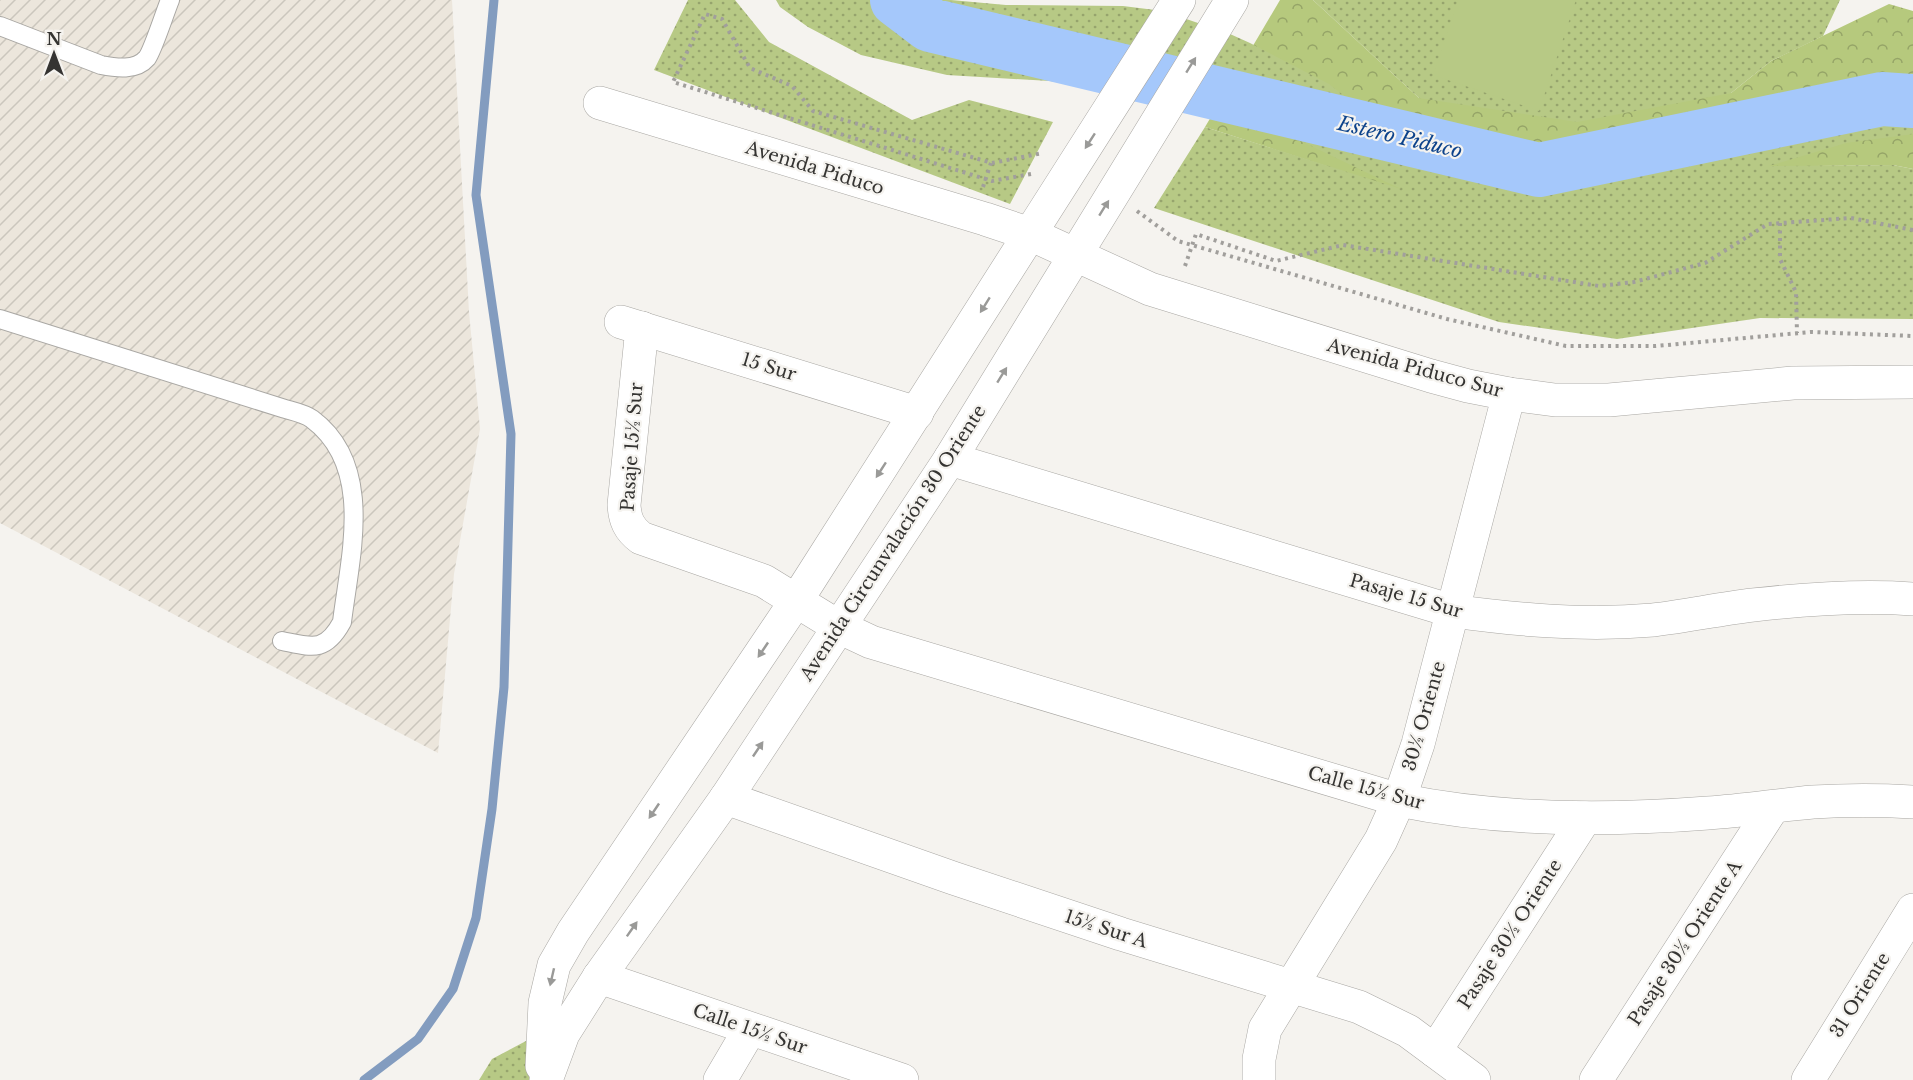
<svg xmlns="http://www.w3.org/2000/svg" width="1913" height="1080" viewBox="0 0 1913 1080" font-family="'Libre Baskerville',serif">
<defs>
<pattern id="industrial-furrows" width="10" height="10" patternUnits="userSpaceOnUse" patternTransform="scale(1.5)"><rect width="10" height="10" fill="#ece6dc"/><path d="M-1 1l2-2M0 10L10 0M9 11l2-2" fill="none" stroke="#cbc6bd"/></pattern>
<pattern id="forest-crowns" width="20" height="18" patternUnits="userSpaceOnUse" patternTransform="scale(1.5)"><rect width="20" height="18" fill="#b6c97d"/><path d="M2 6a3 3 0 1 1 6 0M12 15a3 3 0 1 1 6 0" fill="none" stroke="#95a467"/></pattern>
<pattern id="park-dots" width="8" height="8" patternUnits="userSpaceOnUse" patternTransform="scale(1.5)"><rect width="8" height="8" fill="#b7c985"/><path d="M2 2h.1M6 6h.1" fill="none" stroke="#96a46d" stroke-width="1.8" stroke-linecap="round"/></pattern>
</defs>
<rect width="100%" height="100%" fill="#f5f3ef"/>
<polygon fill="url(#industrial-furrows)" points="0,0 452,0 469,312 480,429 454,574 438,753 0,523"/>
<polygon fill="url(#forest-crowns)" points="1280,0 1313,0 1419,98 1731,93 1771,61 1889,4 1913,11 1913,169 1893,165 1670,168 1466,211 1205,127"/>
<g fill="url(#park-dots)">
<polygon points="688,0 735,0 769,42 912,120 969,100 1053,122 1010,204 654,70"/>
<polygon points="776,0 951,0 1006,5 1123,6 1163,11 1230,34 1250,43 1329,84 1374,119 1453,148 1509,161 1565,163 1655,143 1783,100 1841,86 1894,83 1913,87 1913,134 1846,143 1769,166 1893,165 1913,169 1913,319 1760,318 1617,339 1499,322 1154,208 1205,127 1401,189 1263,123 1196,106 1050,81 947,75 861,55 808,27 780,7"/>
<polygon points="1313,0 1840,0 1823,36 1771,61 1731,93 1577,122 1419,98"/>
<polygon points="526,1041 530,1080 479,1080 492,1059"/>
</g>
<polygon fill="#b7c985" points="1458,0 1576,0 1539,111 1433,75"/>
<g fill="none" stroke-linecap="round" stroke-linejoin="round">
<polyline stroke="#839cbf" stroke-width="9" points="364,1080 418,1039 453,989 476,918 492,809 504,687 511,434 476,195 494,0"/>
<polyline stroke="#a5c8fb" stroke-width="54" points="897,0 930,25 1539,170 1882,99 1913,101"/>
<g stroke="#a9a7a3" stroke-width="20">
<g id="service">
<path d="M0 26 101 65C116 68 136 71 147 58 153 50 165 12 170 0"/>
<path d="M0 319 282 408C291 411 304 413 312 419 375 466 350 556 342 622 325 653 312 647 282 641"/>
</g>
</g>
<g stroke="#a9a7a3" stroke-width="34">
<g id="minor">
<polyline points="600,103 985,219 1030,234 1150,289 1431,376 1468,386 1509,394 1555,400 1609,400 1793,383 1913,382"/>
<polyline points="621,322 917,413"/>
<path d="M642 328 624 505C625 520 629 529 641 538L764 581 839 627 871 642 1399 800C1500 821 1605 821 1708 813 1743 811 1778 805 1813 802 1846 800 1880 800 1913 802"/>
<path d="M950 459 1452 611C1519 620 1585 626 1653 620 1687 616 1719 609 1753 605 1806 599 1860 595 1913 599"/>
<polyline points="726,798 953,878 1121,934 1359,1007 1408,1031 1474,1080"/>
<polyline points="599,977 902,1080"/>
<polyline points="1435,1051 1585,818"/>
<polyline points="542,1066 545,1003 554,965 573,932 796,601 1179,0"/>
<polyline points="546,1080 563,1034 599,977 726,798 950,459 1232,0"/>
<polyline points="720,1080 750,1029"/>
<polyline points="1259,1080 1259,1059 1265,1029 1381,840 1399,800 1418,744 1509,394"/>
<polyline points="1596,1080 1773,807"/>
<polyline points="1808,1080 1913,910"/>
</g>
</g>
<g stroke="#a19f9c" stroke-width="4" stroke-dasharray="3 4.5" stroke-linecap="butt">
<polyline points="1031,174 992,181 673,82 705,14 722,19 750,68 792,86 813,111 992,163 1043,153"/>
<polyline points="983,187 991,163"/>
<polyline points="1137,211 1178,241 1447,319 1566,346 1656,346 1811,332 1913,336"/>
<polyline points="1780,223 1780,259 1796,292 1797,333"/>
<polyline points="1185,266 1196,234 1276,261 1343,245 1599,286 1634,282 1705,263 1768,224 1851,218 1913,230"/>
</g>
<use href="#service" stroke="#fff" stroke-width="18"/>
<use href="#minor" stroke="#fff" stroke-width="33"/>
</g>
<defs><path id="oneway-solid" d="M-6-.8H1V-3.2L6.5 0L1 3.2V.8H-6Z" transform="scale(1.5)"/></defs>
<g fill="#9a9a98">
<use href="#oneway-solid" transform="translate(1191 65) rotate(-58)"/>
<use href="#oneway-solid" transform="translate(1090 141) rotate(123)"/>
<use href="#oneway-solid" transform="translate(1104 208) rotate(-58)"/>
<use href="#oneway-solid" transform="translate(985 305) rotate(122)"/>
<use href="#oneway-solid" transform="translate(1002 375) rotate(-58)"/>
<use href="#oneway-solid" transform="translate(881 470) rotate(123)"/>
<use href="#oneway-solid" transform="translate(763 650) rotate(124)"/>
<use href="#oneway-solid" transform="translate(758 749) rotate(-56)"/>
<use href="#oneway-solid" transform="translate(654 811) rotate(124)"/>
<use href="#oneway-solid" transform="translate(632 929) rotate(-55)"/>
<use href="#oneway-solid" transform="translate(552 977) rotate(103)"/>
</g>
<g text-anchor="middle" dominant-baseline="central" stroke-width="4.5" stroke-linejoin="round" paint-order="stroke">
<g font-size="18" fill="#353432" stroke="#f5f3ef">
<text transform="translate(815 168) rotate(17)">Avenida Piduco</text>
<text transform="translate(769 367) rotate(17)">15 Sur</text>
<text transform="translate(1415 368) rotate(15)">Avenida Piduco Sur</text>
<text transform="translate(632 447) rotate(-86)">Pasaje 15½ Sur</text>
<text transform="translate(893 543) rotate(-57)">Avenida Circunvalación 30 Oriente</text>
<text transform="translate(1406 596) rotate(16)">Pasaje 15 Sur</text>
<text transform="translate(1424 716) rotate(-74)">30½ Oriente</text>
<text transform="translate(1366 788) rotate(15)">Calle 15½ Sur</text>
<text transform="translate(1106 929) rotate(18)">15½ Sur A</text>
<text transform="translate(1510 934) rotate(-57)">Pasaje 30½ Oriente</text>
<text transform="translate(1685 943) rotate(-57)">Pasaje 30½ Oriente A</text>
<text transform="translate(1860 995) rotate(-58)">31 Oriente</text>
<text transform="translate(750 1029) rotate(19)">Calle 15½ Sur</text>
</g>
<g font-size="20" font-style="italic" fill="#0d438b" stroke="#f5f3ef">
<text transform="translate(1400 137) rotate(13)">Estero Piduco</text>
</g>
</g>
<g transform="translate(54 54)" stroke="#f5f3ef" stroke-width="4.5" paint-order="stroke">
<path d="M0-4.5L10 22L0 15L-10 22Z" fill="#353432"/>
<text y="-9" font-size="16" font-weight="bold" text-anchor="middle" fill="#353432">N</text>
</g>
</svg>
